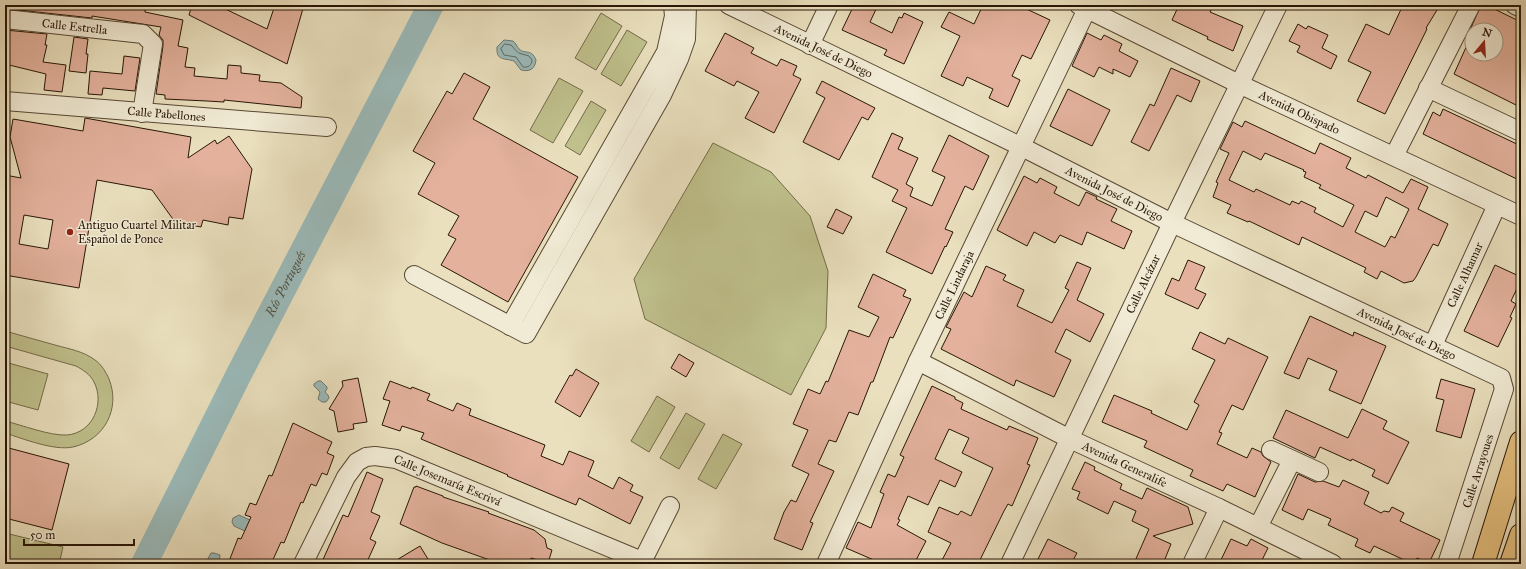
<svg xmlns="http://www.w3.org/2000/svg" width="1526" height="569" viewBox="0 0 1526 569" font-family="'IM FELL Great Primer',serif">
<rect width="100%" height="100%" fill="#eae0be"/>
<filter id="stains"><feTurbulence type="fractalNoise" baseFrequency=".005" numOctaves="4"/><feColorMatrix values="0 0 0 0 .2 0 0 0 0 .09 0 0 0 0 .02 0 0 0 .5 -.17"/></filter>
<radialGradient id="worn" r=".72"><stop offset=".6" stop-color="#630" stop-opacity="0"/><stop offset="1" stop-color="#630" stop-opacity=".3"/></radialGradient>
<g fill="#bfc08c" stroke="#746b49">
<polygon points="601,13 622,26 596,70 575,58"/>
<polygon points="627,30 647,42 621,86 601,74"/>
<polygon points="559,78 583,91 553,143 530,130"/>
<polygon points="591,101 606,110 580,155 565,146"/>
<polygon points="713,143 771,172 810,216 828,271 826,328 791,395 645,319 634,279"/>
<path d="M5 331C22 336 38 340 55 345 69 349 83 351 95 360 101 364 106 372 109 379 121 409 104 440 73 447 54 451 24 439 5 433V421C22 425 50 436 67 435 93 433 105 403 94 382 90 374 83 370 76 366L5 346Z"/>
<polygon points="5,362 48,374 38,410 5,401"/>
<polygon points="657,396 675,407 649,452 631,441"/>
<polygon points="686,413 705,424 679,469 660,458"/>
<polygon points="723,434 742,444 716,489 698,479"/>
<polygon points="5,533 63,547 59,564 5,564"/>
</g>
<g fill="#9bbbbb" stroke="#6d7973">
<path d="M504 40 513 41C516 43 517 47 519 49 526 55 531 48 536 60 535 69 530 72 521 70L514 61C504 58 496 61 497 47Z"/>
<polygon points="318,381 321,381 327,387 327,389 325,392 328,395 329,398 326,402 322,402 318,399 320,392 314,386 314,384"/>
<polygon points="239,515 254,522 249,533 234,526 232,522 233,518"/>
<polygon points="211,553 214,553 220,555 219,562 221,564 205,564"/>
</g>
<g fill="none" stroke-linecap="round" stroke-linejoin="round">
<path stroke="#626860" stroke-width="1" d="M505 44 511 45C520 55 516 52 529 56L532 60C532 65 528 68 523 67L516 57 504 55 501 49Z"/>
<path stroke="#9bbbbb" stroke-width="26" id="s1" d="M144 564 239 374 431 5"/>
</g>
<g fill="#e3b19c" stroke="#281606" fill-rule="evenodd">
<polygon points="10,5 126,5 145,8 145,12 183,20 178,46 188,48 185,67 195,68 194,76 227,79 228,65 241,66 241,73 260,75 259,81 281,83 302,97 301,108 224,100 224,102 207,101 165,99 165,95 156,94 163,46 163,40 159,35 161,27 92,16 92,18 9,9"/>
<polygon points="192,5 217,5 267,29 275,5 304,5 287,64 189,15"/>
<polygon points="854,5 878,5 870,22 892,33 899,17 902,18 904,13 923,22 904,64 884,55 887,50 842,30"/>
<polygon points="983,5 1018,5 1050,20 1031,59 1022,55 1012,76 1020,80 1008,107 989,98 993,89 967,77 963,86 941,76 960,36 941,27 949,12 974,24"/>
<polygon points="1179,5 1214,5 1210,12 1243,26 1233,51 1207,39 1208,37 1172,20"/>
<polygon points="1403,5 1427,5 1437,10 1426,28 1427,29 1385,114 1357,101 1371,72 1348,61 1366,24 1389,35"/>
<polygon points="1481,5 1486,5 1521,22 1521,99 1518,106 1454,74 1472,34 1472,54 1496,54 1496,30 1470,30"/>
<polygon points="1298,24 1306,29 1308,26 1328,35 1322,48 1337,56 1331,69 1297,52 1300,46 1289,41"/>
<polygon points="5,30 47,34 45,45 47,45 43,62 66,65 62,92 44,90 46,74 5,64"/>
<polygon points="725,33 754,48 751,53 777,66 781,59 797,66 793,75 801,79 774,133 745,118 759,92 737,81 734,86 705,71"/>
<polygon points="1087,33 1101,40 1104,35 1122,44 1119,51 1138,61 1130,77 1113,69 1113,74 1099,67 1094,77 1072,66"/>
<polygon points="74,37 88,39 86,54 88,54 86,73 69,71"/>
<polygon points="124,56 140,58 135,91 103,88 102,95 88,94 90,71 122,74"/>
<polygon points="1171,68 1200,81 1191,102 1177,95 1149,151 1131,142 1150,104 1154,106"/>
<polygon points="464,73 490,87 473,119 578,177 508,302 441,265 456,239 448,235 459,216 418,194 435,163 413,151 447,91 452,94"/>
<polygon points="822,81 875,108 868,120 862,117 839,160 803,142 825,98 816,93"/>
<polygon points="1068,89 1110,110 1092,146 1050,126"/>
<polygon points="1443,109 1521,146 1521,181 1423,134 1433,112 1440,116"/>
<path d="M85 118 191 137 188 158 215 140 217 144 229 136 252 169 243 219 229 217 228 225 203 220 201 227 175 222 152 190 97 180 79 288 5 275V175L21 178 10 137 13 119 83 131ZM24 215 53 220 48 249 19 244Z"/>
<path d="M1245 121 1315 154 1320 143 1351 158 1346 168 1366 178 1368 175 1403 193 1411 179 1428 187 1418 209 1448 224 1438 246 1433 244 1416 277 1413 281 1404 283 1381 271 1377 279 1364 272 1366 268 1302 237 1299 245 1249 221 1248 222 1227 213 1231 205 1213 197 1218 183 1216 182 1229 153 1220 149 1233 122 1242 127ZM1243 151 1261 160 1265 153 1304 170 1303 171 1306 172 1304 177 1321 185 1319 188 1354 205 1343 227 1314 212 1316 208 1301 201 1299 204 1292 201 1290 205 1256 189 1254 192 1229 180ZM1386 197 1409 209 1395 238 1391 236 1385 247 1355 232 1365 211 1377 217Z"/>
<polygon points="892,133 903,138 898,149 918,158 906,184 913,188 910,196 932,206 945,177 932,171 949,135 989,156 973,190 965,186 945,229 953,232 946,247 945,246 932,274 886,252 907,208 892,201 898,190 872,177"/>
<polygon points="1024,176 1037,183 1040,178 1057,187 1054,193 1079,206 1086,192 1097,197 1096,199 1117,209 1111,221 1132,231 1124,249 1087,232 1082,245 1060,235 1055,243 1034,232 1027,246 997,230"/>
<polygon points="836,209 852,217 843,234 827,227"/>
<polygon points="1188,260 1205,267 1195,289 1206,294 1198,309 1165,294 1172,278 1179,281"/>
<polygon points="1077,262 1091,268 1077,300 1104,314 1090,342 1066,329 1055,352 1071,360 1054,397 1016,380 1014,386 941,349 951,329 946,327 964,292 972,297 986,266 1006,275 1003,280 1024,290 1017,306 1052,323 1069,290 1065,288"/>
<polygon points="1495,265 1521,277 1521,280 1511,301 1516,304 1510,317 1512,318 1498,347 1464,331"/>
<polygon points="873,274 906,290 903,296 911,299 893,338 890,337 873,382 871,382 858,415 849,412 836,442 829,440 818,464 834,471 810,522 813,523 802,550 774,539 784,512 791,500 796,502 809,474 792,466 808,430 793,424 808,389 820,394 826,381 828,382 849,330 869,337 879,317 858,307"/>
<polygon points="1310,316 1353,336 1354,332 1386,346 1361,404 1329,390 1337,371 1308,358 1299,379 1284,373"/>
<polygon points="1200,332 1225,344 1228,338 1268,357 1243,410 1232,405 1219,432 1222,433 1217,444 1247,458 1252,448 1261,452 1263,456 1271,462 1255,497 1227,484 1223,491 1190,476 1193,470 1144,447 1147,441 1102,422 1114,395 1152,411 1151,413 1187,430 1199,405 1194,402 1215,360 1192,349"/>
<polygon points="679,354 694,363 686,377 671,368"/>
<polygon points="576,369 599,383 580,417 555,402 570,375 572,376"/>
<polygon points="358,378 367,422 353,424 354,429 338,432 334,411 329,409 343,386 342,381"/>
<polygon points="1441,379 1475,389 1461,438 1436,431 1444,400 1436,398"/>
<polygon points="390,381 411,389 412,387 430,394 427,400 453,411 457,403 471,409 469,415 545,445 541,456 563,465 569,451 594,461 588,476 613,489 619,477 633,485 630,491 643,497 630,524 579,498 576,505 507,476 508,475 421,439 424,433 402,426 400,431 382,425 390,401 383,399"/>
<polygon points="932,386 955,397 955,399 963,403 961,409 1007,430 1009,426 1038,438 1027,464 1030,465 1012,506 1008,504 1004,511 978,564 940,564 951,543 928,532 939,507 958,515 961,511 971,516 993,468 962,453 969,438 949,429 935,459 962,472 955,487 940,480 928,505 908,496 898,519 900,520 897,525 926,541 914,564 883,564 846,548 858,522 871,528 884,494 880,492 888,474 895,477 904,457 900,455"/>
<polygon points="1362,409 1387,421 1383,429 1409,442 1388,484 1372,476 1375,470 1352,459 1351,461 1320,447 1315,458 1273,438 1286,410 1348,438"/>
<polygon points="293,423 332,442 327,453 334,456 327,475 322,473 316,486 311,484 303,503 301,502 284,543 281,542 271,564 228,564 238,538 241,539 251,517 245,515 250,503 256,505 269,475 272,476"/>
<polygon points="5,447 69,464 52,530 5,518"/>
<polygon points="1085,462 1095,467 1094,470 1122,484 1120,489 1142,499 1147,488 1188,507 1193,524 1153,536 1171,544 1163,564 1142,564 1135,561 1149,529 1132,521 1136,511 1114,501 1108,514 1077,499 1080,492 1072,489"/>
<polygon points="367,472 383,479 371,512 380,516 370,539 376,542 366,564 321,564 343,515 348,517"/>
<polygon points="1298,474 1315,482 1323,481 1339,487 1343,480 1369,492 1364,504 1381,513 1384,511 1389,512 1392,507 1404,513 1400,521 1440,540 1429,563 1417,558 1414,564 1413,564 1374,546 1370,553 1355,546 1358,539 1328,525 1331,519 1308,509 1303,520 1282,510"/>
<polygon points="416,486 443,496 443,497 489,512 488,513 507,520 534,530 545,539 547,548 552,550 548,563 531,558 528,564 501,564 442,543 400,524 414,487 416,487"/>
<polygon points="1048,539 1077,553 1071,564 1044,564 1037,561"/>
<polygon points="1231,539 1247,546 1251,539 1268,548 1260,564 1219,564"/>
<polygon points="420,546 431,564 390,564"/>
</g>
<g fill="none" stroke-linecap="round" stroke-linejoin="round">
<g stroke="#584834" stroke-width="20">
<g id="minor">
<path id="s2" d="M729 5 1020 146 1172 223 1501 378 1504 389 1447 564"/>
<path id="s3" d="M1079 5 1239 84 1521 216"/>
<polyline points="1515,5 1521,8"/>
<path id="s4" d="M5 19 143 34 153 44 142 113"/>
<polyline points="810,45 829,5"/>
<polyline points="1428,88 1521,132"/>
<path id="s5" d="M5 101 327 127"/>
<polyline points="1394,156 1471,5"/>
<polyline points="414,275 526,334 662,95 679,59 686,39 687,5"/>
<polyline points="510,326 666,52 674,16 673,5"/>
<path id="s6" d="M1433 345 1497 205"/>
<path id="s7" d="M918 361 1070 439 1219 508 1333 564"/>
<polyline points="1271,450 1319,472"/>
<polyline points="1258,527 1292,460"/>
<path id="s8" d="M303 564 346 477 357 462 366 457 375 456 396 459 642 561"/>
<polyline points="641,564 670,506"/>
<path id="s9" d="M826 564 918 361 1087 9"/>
<path id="s10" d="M1010 564 1172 223 1278 5"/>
<polyline points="1192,564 1219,508"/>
</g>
</g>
<g stroke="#281606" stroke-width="24">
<g id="highway">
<polyline points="1483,564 1521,442"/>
<polyline points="1511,564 1521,535"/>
</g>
</g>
<use href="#minor" stroke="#f1ebd5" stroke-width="18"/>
<use href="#highway" stroke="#e5c07f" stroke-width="22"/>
</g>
<circle fill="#8f2418" stroke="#f1ebd5" stroke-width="1.5" cx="70" cy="232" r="4"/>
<g text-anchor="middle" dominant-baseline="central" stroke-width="3" stroke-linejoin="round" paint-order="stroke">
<g font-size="12" fill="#281606" stroke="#f1ebd5">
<text stroke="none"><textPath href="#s4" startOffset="70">Calle Estrella</textPath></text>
<text stroke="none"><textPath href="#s2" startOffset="105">Avenida José de Diego</textPath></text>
<text stroke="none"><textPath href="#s3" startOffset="245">Avenida Obispado</textPath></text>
<text stroke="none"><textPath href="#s5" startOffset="162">Calle Pabellones</textPath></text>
<text stroke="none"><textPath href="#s2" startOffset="429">Avenida José de Diego</textPath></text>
<text stroke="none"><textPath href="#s6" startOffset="77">Calle Alhamar</textPath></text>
<text stroke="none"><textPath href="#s10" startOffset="310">Calle Alcázar</textPath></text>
<text stroke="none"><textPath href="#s9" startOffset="307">Calle Lindaraja</textPath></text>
<text stroke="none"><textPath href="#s2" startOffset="753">Avenida José de Diego</textPath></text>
<text stroke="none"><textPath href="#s7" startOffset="231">Avenida Generalife</textPath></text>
<text transform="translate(1478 471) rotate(-72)">Calle Arrayoues</text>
<text stroke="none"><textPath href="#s8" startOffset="212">Calle Josemaría Escrivá</textPath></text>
</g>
<g font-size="12" fill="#281606" stroke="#f1ebd5" text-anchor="start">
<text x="78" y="225">Antiguo Cuartel Militar<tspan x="78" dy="14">Español de Ponce</tspan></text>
</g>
<g font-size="13" font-style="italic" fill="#505045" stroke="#f1ebd5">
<text stroke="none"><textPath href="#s1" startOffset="314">Río Portugués</textPath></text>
</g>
</g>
<rect width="1526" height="569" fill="none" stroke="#eae0be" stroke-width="20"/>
<rect x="6" y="6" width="1514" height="557" fill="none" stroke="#281606" stroke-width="2"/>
<rect x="10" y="10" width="1506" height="549" fill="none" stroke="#281606"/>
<g transform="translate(1484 42) rotate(18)"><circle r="19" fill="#f1ebd5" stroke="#a19682"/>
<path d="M0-3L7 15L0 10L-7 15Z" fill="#8f2418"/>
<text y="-6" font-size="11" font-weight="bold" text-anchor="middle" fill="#281606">N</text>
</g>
<path d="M24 539v6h110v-6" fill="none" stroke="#281606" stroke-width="2"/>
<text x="30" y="539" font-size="12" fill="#281606" stroke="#f1ebd5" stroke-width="3" paint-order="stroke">50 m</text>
<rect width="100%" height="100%" filter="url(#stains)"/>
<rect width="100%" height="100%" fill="url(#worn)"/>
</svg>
